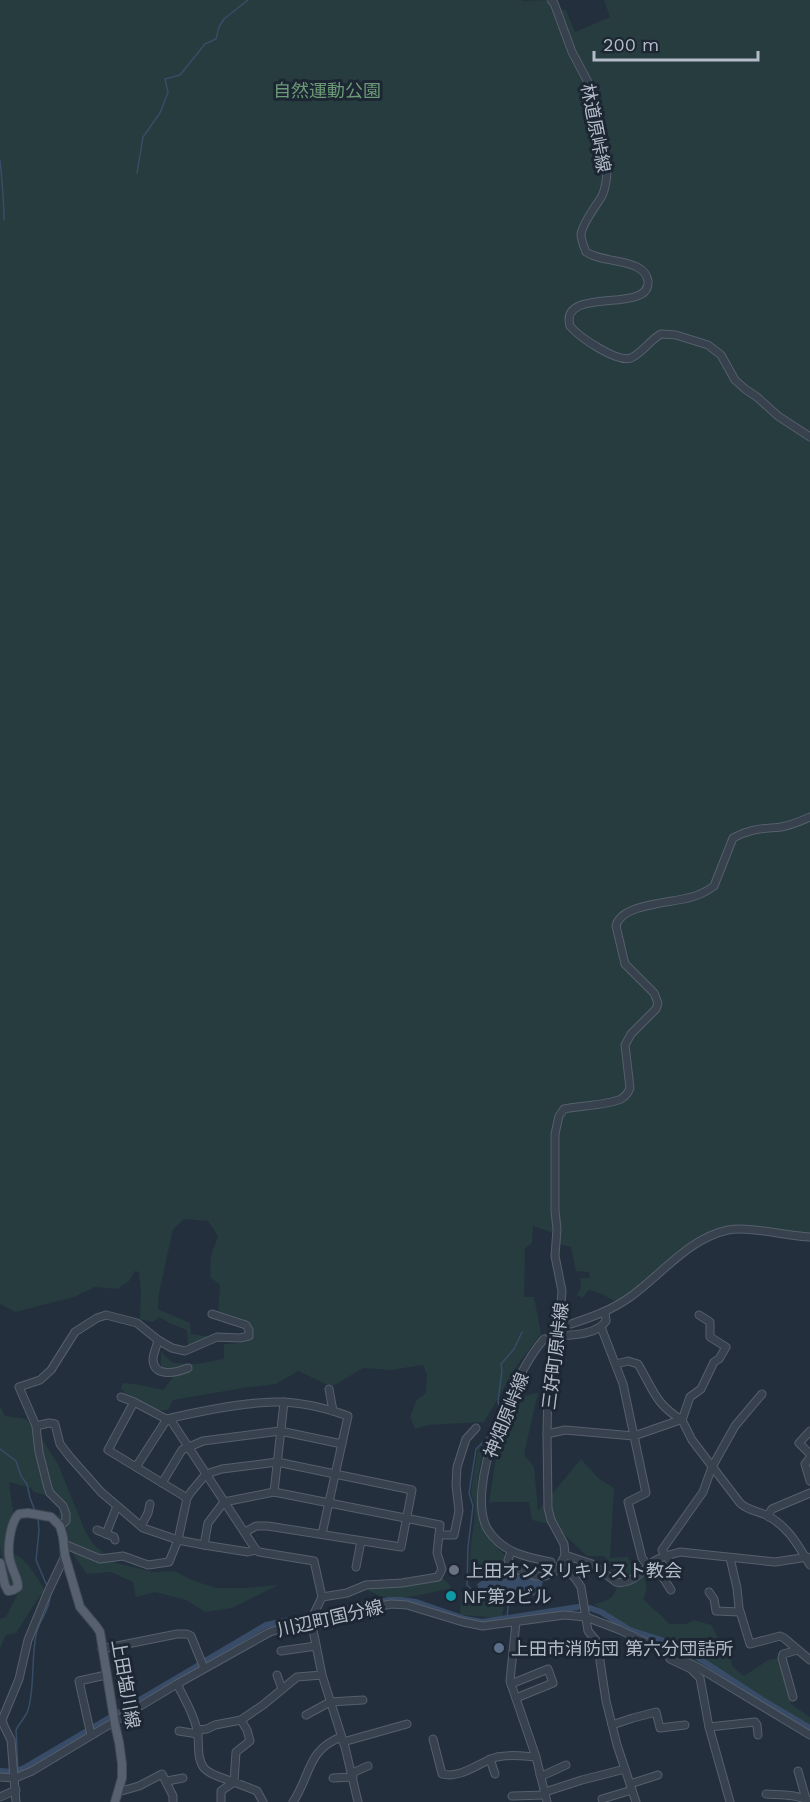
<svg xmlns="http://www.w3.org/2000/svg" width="810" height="1802" viewBox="0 0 810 1802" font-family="'Work Sans','Noto Sans JP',sans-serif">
<rect width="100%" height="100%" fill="#242f3e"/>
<g fill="#263c3f">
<polygon points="0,0 522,0 523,1 545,0 554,8 566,10 575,32 610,17 604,0 810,0 810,1235 717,1231 618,1303 602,1294 589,1290 582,1298 577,1295 581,1287 580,1278 590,1278 589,1272 576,1271 571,1247 559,1244 559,1235 533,1226 532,1243 525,1248 524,1297 534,1297 541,1334 518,1364 484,1422 428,1425 415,1429 410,1417 416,1401 426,1393 427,1375 423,1365 391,1370 363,1368 335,1385 326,1384 298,1371 276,1384 249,1387 173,1400 168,1410 158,1410 125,1393 121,1388 123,1383 141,1385 163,1390 173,1377 161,1366 161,1352 173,1363 196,1364 224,1359 224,1344 242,1343 253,1338 253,1330 249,1321 218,1311 220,1285 210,1277 211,1256 218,1236 208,1221 184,1219 173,1229 159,1293 158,1309 190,1323 191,1334 211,1337 188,1345 187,1330 171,1324 159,1317 153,1322 140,1319 141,1292 139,1272 135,1271 129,1281 117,1289 95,1287 74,1297 15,1312 0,1304"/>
<path d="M538 1393 524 1454 534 1467 538 1511 581 1459 598 1478 614 1488 610 1558 628 1557 634 1574 650 1571 645 1579 647 1590 643 1599 670 1624H686L694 1620 711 1625C717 1635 721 1641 719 1653L730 1658 733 1667 744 1676 768 1660 779 1658 791 1704 810 1717V1726L643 1641 594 1604C611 1600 614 1598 619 1581L612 1575 616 1566 603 1556H587L554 1525 532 1520 529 1502H489L498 1445 515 1398Z"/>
<path d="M0 1406 5 1416 26 1419 37 1432 58 1464 85 1531 94 1545 116 1563 153 1572 174 1571 194 1581 217 1588H245L278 1585 232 1608 205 1612 186 1600 155 1592 136 1597 133 1582 111 1572 87 1574 68 1547 59 1517 60 1512 59 1507 47 1496 34 1492 31 1488 9 1482 13 1512 6 1551C27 1556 35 1575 46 1592L44 1595 41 1594 16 1633 6 1635 0 1648V1619L6 1617 17 1595 8 1585 5 1576 0 1545Z"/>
<path d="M489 1437C473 1476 469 1525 505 1555V1560L484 1571 469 1572 471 1544 474 1523 475 1506 471 1492 478 1448Z"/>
<path d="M442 1578 451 1586 449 1589C428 1592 405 1601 384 1597 378 1596 372 1592 366 1589L383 1586 440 1580Z"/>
<polygon points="461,1593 475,1597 504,1601 502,1618 460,1615"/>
</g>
<polygon fill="#394c67" points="505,1567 512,1572 543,1581 541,1590 533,1596 479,1590 477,1584"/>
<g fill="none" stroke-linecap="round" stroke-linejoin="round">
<g stroke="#394c67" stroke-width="1.5">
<path d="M0 160C2 180 4 199 4 220"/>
<polyline points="137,173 143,137 160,113 168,92 165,79 180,75 205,44 216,39 219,27 224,19 248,0"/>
<polyline points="0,1449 16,1461 21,1476 27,1484 30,1498 35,1511"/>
<polyline points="38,1518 39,1531 36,1560 47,1586"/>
<polyline points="507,1618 509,1597 506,1595 474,1591 467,1585 468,1547 473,1506 469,1493 476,1449 490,1435 500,1412 498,1401 502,1371 501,1364 514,1349 522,1332"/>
<path d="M18 1771 16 1730C19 1723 26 1717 28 1710 35 1688 31 1659 36 1635 38 1621 50 1611 50 1596"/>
</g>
<g stroke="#394c67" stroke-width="6">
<polyline points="590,1608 601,1612 630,1630 680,1646 761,1699 810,1728"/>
<polyline points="319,1614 389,1600 401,1600 416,1602 465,1619 482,1622 578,1607"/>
<polyline points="205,1661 266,1625 308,1616"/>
<polyline points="119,1712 199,1665"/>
<polyline points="0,1771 15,1772 24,1768 109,1718"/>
</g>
<polyline stroke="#3a4453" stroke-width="7" stroke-dasharray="7 3.5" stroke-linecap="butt" points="544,1339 553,1332 571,1324"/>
<g stroke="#565f6c" stroke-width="9">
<g id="minor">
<path d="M551 0 554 3 572 52 589 84 607 168C607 177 606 187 602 196 596 206 583 222 581 234 581 240 584 247 586 252L592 255C606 261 623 260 637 267 643 270 647 274 648 281 651 315 559 285 570 326 579 337 617 363 631 358 642 353 650 340 661 334L676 335 708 345 721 355 735 380 745 389 757 397 778 416 810 437"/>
<path d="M699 1315 710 1322V1337L726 1347 719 1359 714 1362 701 1389 690 1397 682 1420 692 1440 740 1503C747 1510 757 1511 766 1515 788 1526 798 1545 810 1565"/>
<path d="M571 1324C592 1317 612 1310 630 1297 661 1275 689 1238 728 1230 750 1226 786 1236 810 1237"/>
<polyline points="601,1327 623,1384 646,1493 628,1502 642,1558 649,1567"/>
<path d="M556 1336C571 1335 597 1335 606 1321L605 1312"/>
<path d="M544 1339C515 1371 463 1489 488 1530 503 1553 526 1557 551 1562"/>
<path d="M158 1340C157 1346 153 1354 153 1359 153 1379 178 1372 188 1368"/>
<path d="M616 1364 628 1361 638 1364C653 1389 655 1404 682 1420"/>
<polyline points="329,1389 333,1411"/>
<polyline points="121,1397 134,1402"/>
<polyline points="36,1426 49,1423 55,1424 60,1444 70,1457 101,1492 143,1528 178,1540 204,1545 248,1552 256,1550 259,1552 314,1561 322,1597 311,1620 322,1675 345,1747 358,1802"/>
<polyline points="810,1431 799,1443 810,1454"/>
<polyline points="547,1434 565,1430 634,1436 680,1420"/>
<polyline points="810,1458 805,1464 810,1481"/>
<path d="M136 1467 167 1419C201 1411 238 1403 274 1402 297 1401 327 1408 348 1416L322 1534"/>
<polyline points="162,1483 182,1450 203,1441 280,1431 342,1444"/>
<polyline points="274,1492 284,1402"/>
<polyline points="187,1498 108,1450 134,1402 172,1422 256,1550"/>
<polyline points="769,1517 770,1512 772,1509 810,1493"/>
<polyline points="60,1526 66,1521 66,1514 63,1506 50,1493 48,1488 39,1452 36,1426 19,1387 40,1380 51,1370 75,1332 97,1318 106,1315 137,1323 158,1340 172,1348 185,1351 217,1337 240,1338 249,1336 249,1330 246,1325 212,1314"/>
<polyline points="141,1526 148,1513 150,1504"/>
<polyline points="97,1530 114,1537 115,1540"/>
<polyline points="106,1534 117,1506"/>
<polyline points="439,1535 454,1535 459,1511 456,1485 457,1467 466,1439 476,1428"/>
<polyline points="64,1544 100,1559 123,1556 148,1565 169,1562 178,1540 187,1498 191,1492 206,1474 222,1469 277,1462 412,1490 401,1547 268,1526 256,1526 245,1532"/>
<polyline points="204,1545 208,1523 224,1502 274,1492 440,1525 437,1553 442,1569 438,1577 402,1583 366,1585 347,1593 322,1597"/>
<path d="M511 1552 508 1560 510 1567 536 1576H545L552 1573 559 1568 565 1555 564 1544 551 1520 548 1508 547 1434 548 1388 552 1354 560 1317 562 1291 555 1256 557 1229 555 1211V1134L559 1116 564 1109C579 1106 608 1105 621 1099 626 1096 628 1093 630 1088L625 1045 631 1034 656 1009 658 1003 654 993 625 964 616 926C621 904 669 903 688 898 697 896 706 892 714 886L733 838C751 828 762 829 781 827 792 825 801 821 810 817"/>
<path d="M565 1555 592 1564 616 1582C632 1585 642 1571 653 1562 660 1556 671 1555 680 1552L775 1562 808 1557"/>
<polyline points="730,1558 737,1588 739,1608 750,1644 780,1636 784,1638 810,1660"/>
<polyline points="653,1562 671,1590"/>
<polyline points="356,1567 361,1541"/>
<polyline points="566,1569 575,1578 581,1587 588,1631 598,1643 600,1649 600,1661 606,1701 617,1745 636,1802"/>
<polyline points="677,1572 662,1550 703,1492 712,1467 735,1426 762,1394"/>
<polyline points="709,1592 714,1599 716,1611 740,1612"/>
<polyline points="516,1622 510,1681 536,1757 547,1802"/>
<polyline points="102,1649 177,1634 187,1634 191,1636 204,1668"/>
<polyline points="281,1651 316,1646"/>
<polyline points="667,1654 670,1659 691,1669 700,1678 709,1727 730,1802"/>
<polyline points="277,1675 282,1689"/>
<path d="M177 1684C185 1700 196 1718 198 1736 199 1746 197 1759 204 1768 210 1775 225 1779 234 1782"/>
<polyline points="511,1684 548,1669 553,1683 516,1698"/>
<polyline points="793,1697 782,1658 783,1654 798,1650"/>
<polyline points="306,1715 330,1702 363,1700"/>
<polyline points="612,1725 633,1718 656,1712 660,1728 685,1725"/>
<polyline points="709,1727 755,1722 757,1725 758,1735"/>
<polyline points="197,1730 207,1729 215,1725 241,1720"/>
<polyline points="179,1731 198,1734"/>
<polyline points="91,1735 79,1681 106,1675"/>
<path d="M433 1739 442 1774C461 1779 479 1762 497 1757 510 1754 522 1756 536 1757"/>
<polyline points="343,1742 407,1724"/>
<polyline points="490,1759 495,1774"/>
<polyline points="798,1771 806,1799"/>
<polyline points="352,1773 368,1766"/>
<polyline points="540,1775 544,1775 566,1765"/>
<polyline points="0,1777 15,1778 32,1771 177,1684 270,1632 311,1620 391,1604 407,1605 463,1622 483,1626 564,1615 586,1617 620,1630 699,1668 810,1735"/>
<polyline points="333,1778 353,1777"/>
<polyline points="167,1781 183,1778"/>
<polyline points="630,1784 658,1775"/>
<polyline points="118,1792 139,1786 162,1774 173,1796 173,1802"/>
<polyline points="545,1792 582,1780 625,1769"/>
<path d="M766 1794C782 1795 795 1794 810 1801"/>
<polyline points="512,1796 545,1795"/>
<polyline points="0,1797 16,1790"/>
<polyline points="602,1799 632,1790"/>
<polyline points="16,1802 11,1740 4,1726 2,1720 19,1679 28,1640 47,1594 65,1556"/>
<polyline points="221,1802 221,1791 234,1782"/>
<polyline points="263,1802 257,1791 234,1782 236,1752 250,1741 247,1730 241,1720 263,1705 297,1677 322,1675"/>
<path d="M293 1802C311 1775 307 1750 341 1737"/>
</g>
</g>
<g stroke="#414a57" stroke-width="10">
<path id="major" d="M0 1563 5 1585 8 1591 13 1590 18 1587C18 1578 13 1572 11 1564 6 1552 10 1522 19 1514L28 1513 51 1517 60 1526 63 1537 65 1556 80 1607 96 1626 100 1632 115 1725 119 1742 122 1764V1778L115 1802"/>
</g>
<use href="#minor" stroke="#38414e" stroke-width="7"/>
<use href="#major" stroke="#56606e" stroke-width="8"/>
</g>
<circle fill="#6b7280" stroke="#1d2633" stroke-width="2" cx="454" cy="1570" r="6"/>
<circle fill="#0f9aa8" stroke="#1d2633" stroke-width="2" cx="451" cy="1596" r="6"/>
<circle fill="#5c6f8a" stroke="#1d2633" stroke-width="2" cx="499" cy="1648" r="6"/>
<g text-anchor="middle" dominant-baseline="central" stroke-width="6" stroke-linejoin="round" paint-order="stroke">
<g font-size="18" fill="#6b9a76" stroke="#1d2633">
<text x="327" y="90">自然運動公園</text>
</g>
<g font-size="18" fill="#b4bcc9" stroke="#1d2633">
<text transform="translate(596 128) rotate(79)">林道原峠線</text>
<text transform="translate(555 1356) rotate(-83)">三好町原峠線</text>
<text transform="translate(506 1415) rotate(-68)">神畑原峠線</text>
<text transform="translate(330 1618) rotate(-13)">川辺町国分線</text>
<text transform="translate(126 1684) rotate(80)">上田塩川線</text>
</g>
<g font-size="18" fill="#b4bcc9" stroke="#1d2633" text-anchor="start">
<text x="466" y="1570">上田オンヌリキリスト教会</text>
<text x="463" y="1596">NF第2ビル</text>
<text x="511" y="1648">上田市消防団 第六分団詰所</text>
</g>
</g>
<path d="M594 51v9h164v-9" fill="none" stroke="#b4bcc9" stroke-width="3"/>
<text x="603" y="51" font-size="18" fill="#b4bcc9" stroke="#1d2633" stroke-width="4.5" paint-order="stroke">200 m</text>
</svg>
